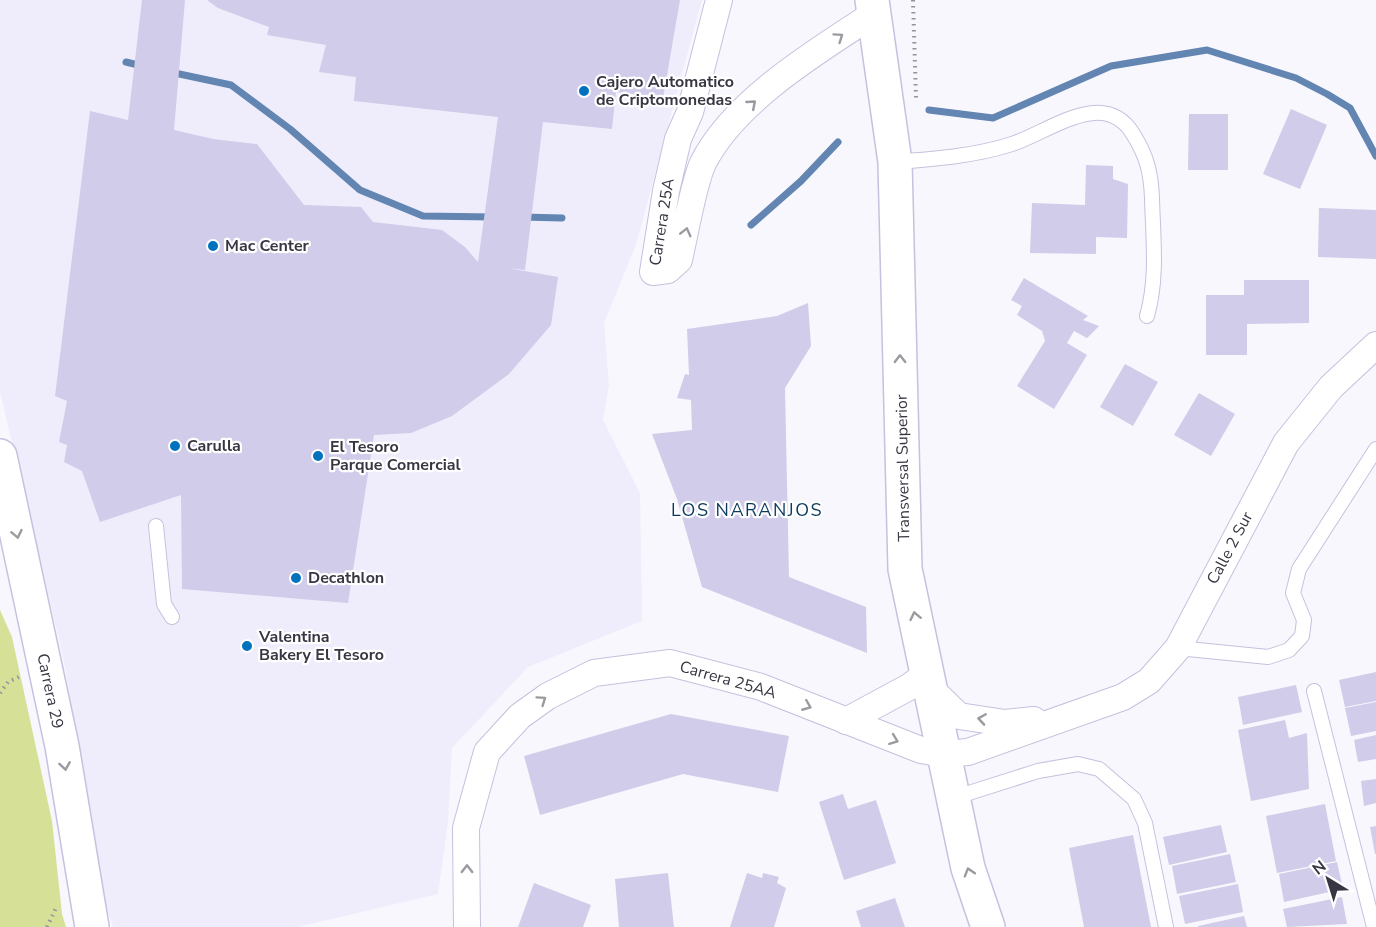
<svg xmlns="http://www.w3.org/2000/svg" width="1376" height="927" viewBox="0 0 1376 927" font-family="'Nunito Sans',sans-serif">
<rect width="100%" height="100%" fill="#f8f7fd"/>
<polygon fill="#efedfc" points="0,0 702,0 636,245 604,323 609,386 603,420 640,493 642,621 528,667 452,748 448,822 438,894 298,927 113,927 103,897 64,661 0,392"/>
<polygon fill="#d6e197" points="0,610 12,637 52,821 62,914 66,927 0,927"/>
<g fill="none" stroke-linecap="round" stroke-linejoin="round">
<g stroke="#6285b1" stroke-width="7">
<polyline points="126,62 142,66"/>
<polyline points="170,72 231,85 290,129 360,190 423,216 493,217"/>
<polyline points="929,110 993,118 1111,66 1207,50 1296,78 1327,94 1350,108 1376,156"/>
<polyline points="522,217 562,218"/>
<polyline points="751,225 801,181 838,142"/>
</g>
</g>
<g fill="#d0cce9">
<polygon points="142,0 185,0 174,130 213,139 257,144 304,205 361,207 373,222 442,230 465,247 478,262 498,117 354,101 356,77 319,72 326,45 267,35 269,27 218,8 207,0 680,0 663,98 616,92 612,129 543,122 525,270 508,268 558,277 551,325 509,374 452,416 411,433 374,435 348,603 182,589 181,495 100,522 82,471 64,462 67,445 59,442 67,401 55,396 90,111 128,120"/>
<polygon points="1291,109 1327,125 1300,189 1263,174"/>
<polygon points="1189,114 1228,114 1228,170 1188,170"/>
<polygon points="1086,165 1113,166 1113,179 1128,184 1127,238 1096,237 1096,254 1030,253 1032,203 1085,205"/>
<polygon points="1319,208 1376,210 1376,259 1318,257"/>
<polygon points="1024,278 1088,316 1083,320 1099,326 1087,338 1074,331 1067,343 1087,355 1054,409 1017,386 1045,341 1042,331 1017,315 1022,306 1011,300"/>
<polygon points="1244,280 1309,280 1309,323 1247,324 1247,355 1206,355 1206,295 1244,295"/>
<polygon points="808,303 811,346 785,388 789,577 866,607 867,653 702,587 677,499 652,434 692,430 691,400 677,398 685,374 689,375 687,329 777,316"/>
<polygon points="1125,364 1158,382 1133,426 1100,407"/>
<polygon points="1199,393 1235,414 1211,456 1174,435"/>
<polygon points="1376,672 1376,701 1345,707 1339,680"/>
<polygon points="1296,685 1302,712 1243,725 1238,697"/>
<polygon points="1376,702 1376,731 1351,736 1345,708"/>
<polygon points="671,714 789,736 778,792 683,774 540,815 524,756"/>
<polygon points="1285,720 1289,738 1307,733 1309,789 1251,801 1238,730"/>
<polygon points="1376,735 1376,759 1358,762 1354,740"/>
<polygon points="1376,779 1376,803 1364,806 1361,781"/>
<polygon points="843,794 848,809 876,800 896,863 844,880 819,802"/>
<polygon points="1325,804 1336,861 1277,873 1266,816"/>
<polygon points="1221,825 1227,852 1169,865 1163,837"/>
<polygon points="1376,826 1376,854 1375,854 1370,827"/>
<polygon points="1133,835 1151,927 1084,927 1069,848"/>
<polygon points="1230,854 1236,882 1177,894 1172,866"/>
<polygon points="1337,862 1343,889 1284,902 1279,874"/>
<polygon points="668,873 674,927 619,927 615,879"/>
<polygon points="747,873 762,878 763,873 779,877 777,883 786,888 774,927 730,927"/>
<polygon points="534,883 591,905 583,927 518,927"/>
<polygon points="1238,884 1243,912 1185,924 1179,896"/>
<polygon points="1342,897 1347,924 1287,927 1283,909"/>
<polygon points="895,898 905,927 861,927 856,911"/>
<polygon points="1244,916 1247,927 1198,927 1198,926"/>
</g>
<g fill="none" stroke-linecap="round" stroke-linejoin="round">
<g stroke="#c5c1de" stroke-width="16">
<g id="service">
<path d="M895 162C934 159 975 156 1012 144 1051 131 1104 87 1133 134 1147 156 1151 173 1152 198 1153 238 1158 277 1147 316"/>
<polyline points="156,526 164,604 172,617"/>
<polyline points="1178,648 1268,657 1289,650 1302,636 1304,620 1293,593 1299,569 1376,449"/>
<polyline points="1314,691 1374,927"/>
<polyline points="953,798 1038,771 1078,764 1099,769 1134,799 1145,823 1166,927"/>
</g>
</g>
<g stroke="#c5c1de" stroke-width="28">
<g id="minor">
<path d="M719 0 690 112 678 139 666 191 653 272 668 270 679 260C685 234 693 185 703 163 734 101 817 51 874 14"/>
<polyline points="931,689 959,716 1005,723 1034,720"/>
<polyline points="846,721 909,687 928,673"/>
<polyline points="467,927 466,828 487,752 520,716 548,696 594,673 670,663 761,687 921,750 944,754 968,752 1123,697 1149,681 1178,648 1286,443 1331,387 1376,345"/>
</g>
</g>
<g stroke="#c5c1de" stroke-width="36">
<polyline id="tertiary" points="0,456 62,746 92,927"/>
</g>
<g stroke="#c5c1de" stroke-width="36">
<polyline id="secondary" points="872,0 895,162 905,569 968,868 988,927"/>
</g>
<g stroke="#94939c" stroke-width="4" stroke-dasharray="1.5 4.5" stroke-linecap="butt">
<polyline points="913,0 916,98"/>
<polyline points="0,693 8,682 21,676"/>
<polyline points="47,927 56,908"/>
</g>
<use href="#service" stroke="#fff" stroke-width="14"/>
<use href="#minor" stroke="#fff" stroke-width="26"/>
<use href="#tertiary" stroke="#fff" stroke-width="33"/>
<use href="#secondary" stroke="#fff" stroke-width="33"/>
</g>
<defs><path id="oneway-chevron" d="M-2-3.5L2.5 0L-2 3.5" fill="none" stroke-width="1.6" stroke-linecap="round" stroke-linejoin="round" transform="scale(1.5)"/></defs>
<g stroke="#9c9aa0">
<use href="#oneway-chevron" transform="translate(839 37) rotate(-35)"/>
<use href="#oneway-chevron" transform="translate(752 104) rotate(-41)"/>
<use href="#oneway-chevron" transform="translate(686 232) rotate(-76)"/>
<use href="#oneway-chevron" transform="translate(900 359) rotate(-91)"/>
<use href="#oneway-chevron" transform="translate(17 534) rotate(78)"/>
<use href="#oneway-chevron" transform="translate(915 616) rotate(-102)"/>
<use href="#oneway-chevron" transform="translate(542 700) rotate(-35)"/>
<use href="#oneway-chevron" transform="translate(807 706) rotate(22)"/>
<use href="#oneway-chevron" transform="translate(982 719) rotate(-171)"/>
<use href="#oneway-chevron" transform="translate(894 740) rotate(21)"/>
<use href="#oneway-chevron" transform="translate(65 766) rotate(81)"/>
<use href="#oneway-chevron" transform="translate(467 869) rotate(-90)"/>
<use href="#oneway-chevron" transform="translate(969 872) rotate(-107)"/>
</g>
<g fill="#0072bd" stroke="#fff" stroke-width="2">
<circle cx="584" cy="91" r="6"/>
<circle cx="213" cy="246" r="6"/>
<circle cx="175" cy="446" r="6"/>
<circle cx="318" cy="456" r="6"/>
<circle cx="296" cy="578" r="6"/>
<circle cx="247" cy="646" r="6"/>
</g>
<g text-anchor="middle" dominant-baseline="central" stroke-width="4.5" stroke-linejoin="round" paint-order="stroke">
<g font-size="16" font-weight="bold" fill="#383642" stroke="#fff" text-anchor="start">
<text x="596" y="82">Cajero Automatico<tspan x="596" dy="18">de Criptomonedas</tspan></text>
<text x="225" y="246">Mac Center</text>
<text x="187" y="446">Carulla</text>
<text x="330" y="447">El Tesoro<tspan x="330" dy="18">Parque Comercial</tspan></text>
<text x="308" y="578">Decathlon</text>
<text x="259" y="637">Valentina<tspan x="259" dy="18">Bakery El Tesoro</tspan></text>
</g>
<g font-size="16" fill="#383642" stroke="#fff">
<text transform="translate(662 222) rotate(-81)">Carrera 25A</text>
<text transform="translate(903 468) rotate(-91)">Transversal Superior</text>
<text transform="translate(1230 548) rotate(-62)">Calle 2 Sur</text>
<text transform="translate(728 680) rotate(16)">Carrera 25AA</text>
<text transform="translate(50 691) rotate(78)">Carrera 29</text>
</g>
<g font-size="18" letter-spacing="1.5" fill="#0c3a5f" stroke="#fff">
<text x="747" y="510">LOS NARANJOS</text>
</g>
</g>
<g transform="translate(1328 879) rotate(322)" stroke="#ffffff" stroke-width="4.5" paint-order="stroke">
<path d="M0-4.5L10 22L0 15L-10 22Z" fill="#383642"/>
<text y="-9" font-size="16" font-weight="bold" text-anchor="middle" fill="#383642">N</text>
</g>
</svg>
